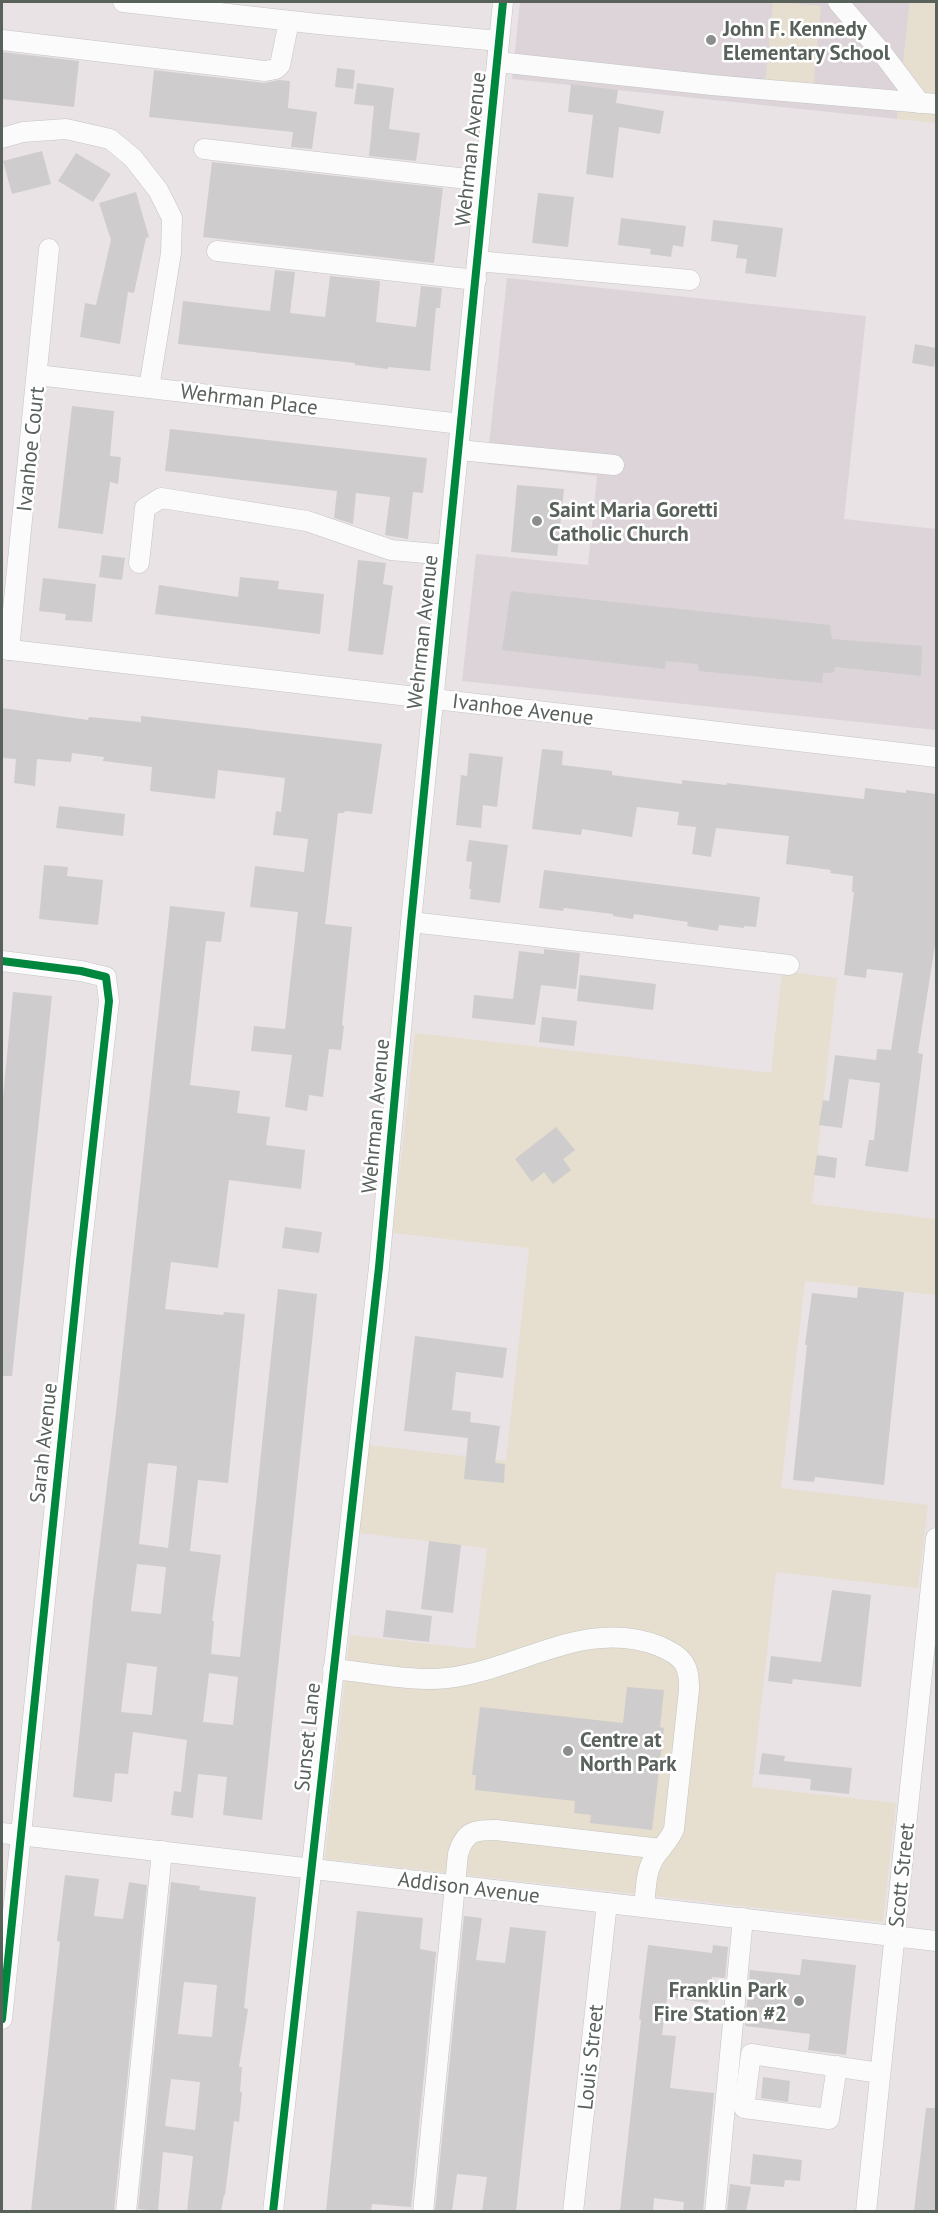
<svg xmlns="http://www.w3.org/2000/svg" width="938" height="2213" viewBox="0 0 938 2213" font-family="'PT Sans',sans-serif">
<rect width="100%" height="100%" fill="#e9e3e6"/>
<g fill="#ddd4d9">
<polygon points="520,2 910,2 897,119 512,79"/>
<polygon points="507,278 866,316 844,519 936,529 936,730 462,681 476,554 588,565 597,476 487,464"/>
</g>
<g fill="#e6dece">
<polygon points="773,2 821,6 812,101 764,96"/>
<polygon points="910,2 936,2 936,123 897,119"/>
<polygon points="782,971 837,978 812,1204 936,1219 936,1295 805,1281 781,1488 928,1505 918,1588 776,1572 752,1787 896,1803 883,1922 325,1859 350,1635 475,1649 487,1548 359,1533 369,1445 506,1461 529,1248 393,1233 415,1033 771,1073"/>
</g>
<g fill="#cfcccd" fill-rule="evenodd">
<polygon points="2,52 79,61 74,107 2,99"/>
<polygon points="337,68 355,70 353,89 335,87"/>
<polygon points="154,70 264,83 279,80 290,81 288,108 317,112 312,149 291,147 293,132 149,117"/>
<polygon points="357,83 394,88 389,129 420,133 416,161 369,156 374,106 354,104"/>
<polygon points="571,84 618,90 616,103 664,111 660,134 619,127 613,178 586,174 593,115 568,112"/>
<polygon points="42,151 51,184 12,194 3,161"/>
<polygon points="76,153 111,174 93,202 58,181"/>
<polygon points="212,162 443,188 434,263 203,237"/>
<polygon points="136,192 149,237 146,238 134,293 128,292 120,344 80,337 85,303 96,305 111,240 99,203"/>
<polygon points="538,193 574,197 568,247 532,243"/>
<polygon points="621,218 686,226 683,247 673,245 671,257 650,254 651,249 618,245"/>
<polygon points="713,220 783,228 776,277 745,273 747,259 736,258 738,245 711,241"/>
<polygon points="275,270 295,272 290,313 325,317 330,276 380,281 376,322 416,327 421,286 442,288 440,308 436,308 430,371 388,367 388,369 355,365 355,363 178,344 183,301 270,311"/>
<polygon points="915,344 936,348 934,367 912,363"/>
<polygon points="72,406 114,411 110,456 121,457 118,484 110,482 103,534 58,528"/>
<polygon points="170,429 427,458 423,493 413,492 408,539 385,535 390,497 356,493 353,524 334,518 337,491 165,471"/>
<polygon points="517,485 564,489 557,556 511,552"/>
<polygon points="102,555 125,558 122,580 99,577"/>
<polygon points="358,560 386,563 383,584 393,586 383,655 348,651"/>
<polygon points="240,577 279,581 278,589 324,594 320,634 155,614 159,585 238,597"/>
<polygon points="43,578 96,584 92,622 65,620 66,614 39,611"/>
<polygon points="511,591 830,625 832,639 922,646 921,676 836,667 833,673 823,673 822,683 699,671 698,664 666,661 665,669 502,650"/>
<polygon points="2,708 88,720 89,717 141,722 141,716 382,744 372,814 345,811 344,813 338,813 325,924 352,927 342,1025 344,1026 341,1050 329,1049 323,1097 309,1095 307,1111 285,1107 292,1055 251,1051 254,1026 285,1029 298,912 250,907 255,866 304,872 308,839 273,835 276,811 281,812 285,778 218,770 215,799 150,791 152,767 103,761 104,757 72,753 71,762 37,759 35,786 14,783 16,759 2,758"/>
<polygon points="542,749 563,751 562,765 612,771 612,775 682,784 682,780 727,785 727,783 864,799 865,788 906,793 906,790 936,794 936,939 918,1053 923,1054 908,1172 865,1166 869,1140 874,1140 880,1083 849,1079 842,1128 819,1125 823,1100 829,1101 835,1055 876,1060 877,1049 891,1050 903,973 867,969 866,978 844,975 854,892 852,892 853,876 830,873 831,870 786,864 789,836 716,828 711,857 692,854 696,827 677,825 679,812 637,807 632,837 582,829 581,835 532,829"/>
<polygon points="469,753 503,757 497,807 483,805 481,828 456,825 461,775 467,776"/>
<polygon points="59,806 125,814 123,836 56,828"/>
<polygon points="469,840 508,845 500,903 470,899 471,889 469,889 472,862 466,861"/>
<polygon points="44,865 68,867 67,876 103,880 98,925 39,919"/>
<polygon points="544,870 760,897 756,927 744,926 744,928 719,925 718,931 687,926 688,922 634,914 633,919 613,916 613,914 564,908 563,911 539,908"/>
<path d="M170 906 225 912 221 942 206 941 190 1085 240 1091 237 1113 270 1117 266 1145 305 1150 301 1189 229 1180 218 1268 171 1262 165 1309 223 1315 224 1312 245 1314 228 1483 198 1480 190 1551 221 1555 212 1621H214L211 1654 240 1657 278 1289 317 1294 262 1820 223 1815 227 1777 198 1774 193 1818 171 1815 174 1791 181 1792 187 1740 133 1732 128 1774 115 1773 112 1802 73 1797 93 1601 116 1412ZM148 1463 177 1466 168 1548 139 1544ZM137 1564 166 1567 161 1614 131 1611ZM127 1663 157 1667 152 1715 121 1712ZM209 1673 238 1677 233 1725 203 1722Z"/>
<polygon points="544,949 580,953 576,989 541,985 535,1025 472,1018 474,995 513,999 519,951 544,954"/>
<polygon points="580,975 656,984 653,1010 577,1001"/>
<polygon points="13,992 52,996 12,1376 2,1376 2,1108"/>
<polygon points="542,1017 577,1021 574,1046 539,1042"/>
<polygon points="556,1127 575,1150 563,1159 571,1170 553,1184 544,1172 532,1182 515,1159"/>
<polygon points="817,1155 837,1158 835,1178 814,1175"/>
<polygon points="285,1227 322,1232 319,1253 282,1248"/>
<polygon points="858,1287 904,1292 884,1485 815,1477 814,1482 793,1480 807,1345 805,1345 812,1293 857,1298"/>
<polygon points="415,1336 507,1348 503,1378 456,1372 452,1410 471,1412 470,1422 500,1426 495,1463 505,1464 504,1483 464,1479 468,1438 404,1431"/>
<polygon points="429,1541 461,1545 453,1613 421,1609"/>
<polygon points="832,1590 871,1595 861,1687 793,1679 792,1684 768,1681 771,1656 821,1662"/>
<polygon points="386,1610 432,1616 429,1642 383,1637"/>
<polygon points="627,1687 664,1690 660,1727 664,1728 652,1830 590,1823 591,1815 574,1813 575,1801 475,1790 476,1775 472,1775 480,1707 623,1723"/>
<polygon points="762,1753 785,1756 784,1761 852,1768 849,1794 810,1790 811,1779 759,1774"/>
<polygon points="65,1875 99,1879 94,1916 123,1919 129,1882 147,1885 114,2211 31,2211 60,1942 57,1941"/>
<path d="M171 1882 200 1886 199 1890 256 1897 244 2008 248 2009 239 2067H242L240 2092H242L239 2122 234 2121 225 2195H224L221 2211H187L193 2156 163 2152 158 2211 138 2209ZM184 1982 217 1985 212 2037 178 2034ZM171 2079 200 2082 195 2130 165 2126Z"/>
<polygon points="357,1911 423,1918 420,1949 436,1952 411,2207 372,2204 371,2211 326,2211"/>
<polygon points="464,1916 482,1918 476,1960 505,1963 510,1927 546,1931 516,2211 482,2211 487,2177 457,2174 452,2211 435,2210"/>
<polygon points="648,1945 712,1953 713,1945 728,1947 725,1978 712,1977 708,2003 667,1997 662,2035 676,2036 670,2088 714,2093 703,2211 683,2211 684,2202 654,2198 653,2211 620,2211 641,2020 639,2019"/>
<polygon points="802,1959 856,1965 846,2055 808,2050 810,2034 745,2026 750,1970 800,1975"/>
<polygon points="763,2077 790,2081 788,2102 761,2098"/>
<polygon points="926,2108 936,2108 936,2211 914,2211"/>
<polygon points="753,2154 802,2160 800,2181 785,2180 784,2187 750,2184"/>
<polygon points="730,2184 751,2187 746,2211 727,2211"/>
</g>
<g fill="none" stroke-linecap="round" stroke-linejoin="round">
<g stroke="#c3c4c3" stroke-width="21">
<g id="minor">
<polyline points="123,2 318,24 499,41"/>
<polyline points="838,2 883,54 920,103"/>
<polyline points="2,40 265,71 276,69 280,65 289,21"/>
<polyline points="497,62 712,85 936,104"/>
<polyline points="2,138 23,132 66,129 110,139 133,158 158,190 172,218 171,253 149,388"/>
<polyline points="204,149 485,181"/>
<polyline points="217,251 476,280"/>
<polyline points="477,261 690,280"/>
<polyline points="37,375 461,424"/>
<polyline points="459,450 614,465"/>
<polyline points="139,563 145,508 161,498 307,521 391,550 448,555"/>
<polyline points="2,649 936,757"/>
<polyline points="9,650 49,249"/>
<polyline points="411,922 789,965"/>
<polyline points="2,961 81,971 106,977 109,1001 80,1261 2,2019"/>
<path d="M333 1669C367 1672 413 1682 447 1678 519 1670 585 1617 659 1646 683 1656 690 1665 689 1690L674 1829C669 1842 659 1849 653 1860 645 1874 646 1892 644 1907"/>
<polyline points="2,1833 936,1941"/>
<polyline points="837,2066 829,2119 744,2108 751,2054 880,2073"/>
<polyline points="126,2212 162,1851"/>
<polyline points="273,2212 379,1267 411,922 503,2"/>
<path d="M423 2212 458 1854C465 1831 474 1830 496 1830L661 1849"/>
<polyline points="573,2212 607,1903"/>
<polyline points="715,2212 743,1918"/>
<polyline points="866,2212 936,1538"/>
</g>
</g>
<use href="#minor" stroke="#fcfbfb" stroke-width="20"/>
<g stroke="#fff" stroke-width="11">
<g id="cycleway">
<polyline points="2,961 81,971 106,977 109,1001 80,1261 2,2019"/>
<polyline points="273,2212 379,1267 411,922 503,2"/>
</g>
</g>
<use href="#cycleway" stroke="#00873e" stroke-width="8"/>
</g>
<g fill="#8b8e8c" stroke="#fff" stroke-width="2">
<circle cx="711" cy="40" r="6"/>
<circle cx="537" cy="521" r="6"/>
<circle cx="568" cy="1751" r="6"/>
<circle cx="799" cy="2001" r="6"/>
</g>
<g text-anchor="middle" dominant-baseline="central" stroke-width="5" stroke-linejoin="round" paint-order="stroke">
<g font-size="21" font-weight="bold" fill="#59615b" stroke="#fff" text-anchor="start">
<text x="723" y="28">John F. Kennedy<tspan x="723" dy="24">Elementary School</tspan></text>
<text x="549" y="509">Saint Maria Goretti<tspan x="549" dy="24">Catholic Church</tspan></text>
<text x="580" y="1739">Centre at<tspan x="580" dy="24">North Park</tspan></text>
<text x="787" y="1989" text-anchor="end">Franklin Park<tspan x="787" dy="24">Fire Station #2</tspan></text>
</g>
<g font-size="21" fill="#59615b" stroke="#fff">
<text transform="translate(470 149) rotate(-84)">Wehrman Avenue</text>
<text transform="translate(249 399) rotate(7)">Wehrman Place</text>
<text transform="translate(30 449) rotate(-84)">Ivanhoe Court</text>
<text transform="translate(422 632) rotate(-84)">Wehrman Avenue</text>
<text transform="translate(523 709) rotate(7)">Ivanhoe Avenue</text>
<text transform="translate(375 1116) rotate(-85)">Wehrman Avenue</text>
<text transform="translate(43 1443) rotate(-84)">Sarah Avenue</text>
<text transform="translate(307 1737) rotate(-84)">Sunset Lane</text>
<text transform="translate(901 1875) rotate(-84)">Scott Street</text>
<text transform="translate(469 1887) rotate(7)">Addison Avenue</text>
<text transform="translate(590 2057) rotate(-84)">Louis Street</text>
</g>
</g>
<rect width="938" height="2213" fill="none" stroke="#59615b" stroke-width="6"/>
</svg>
